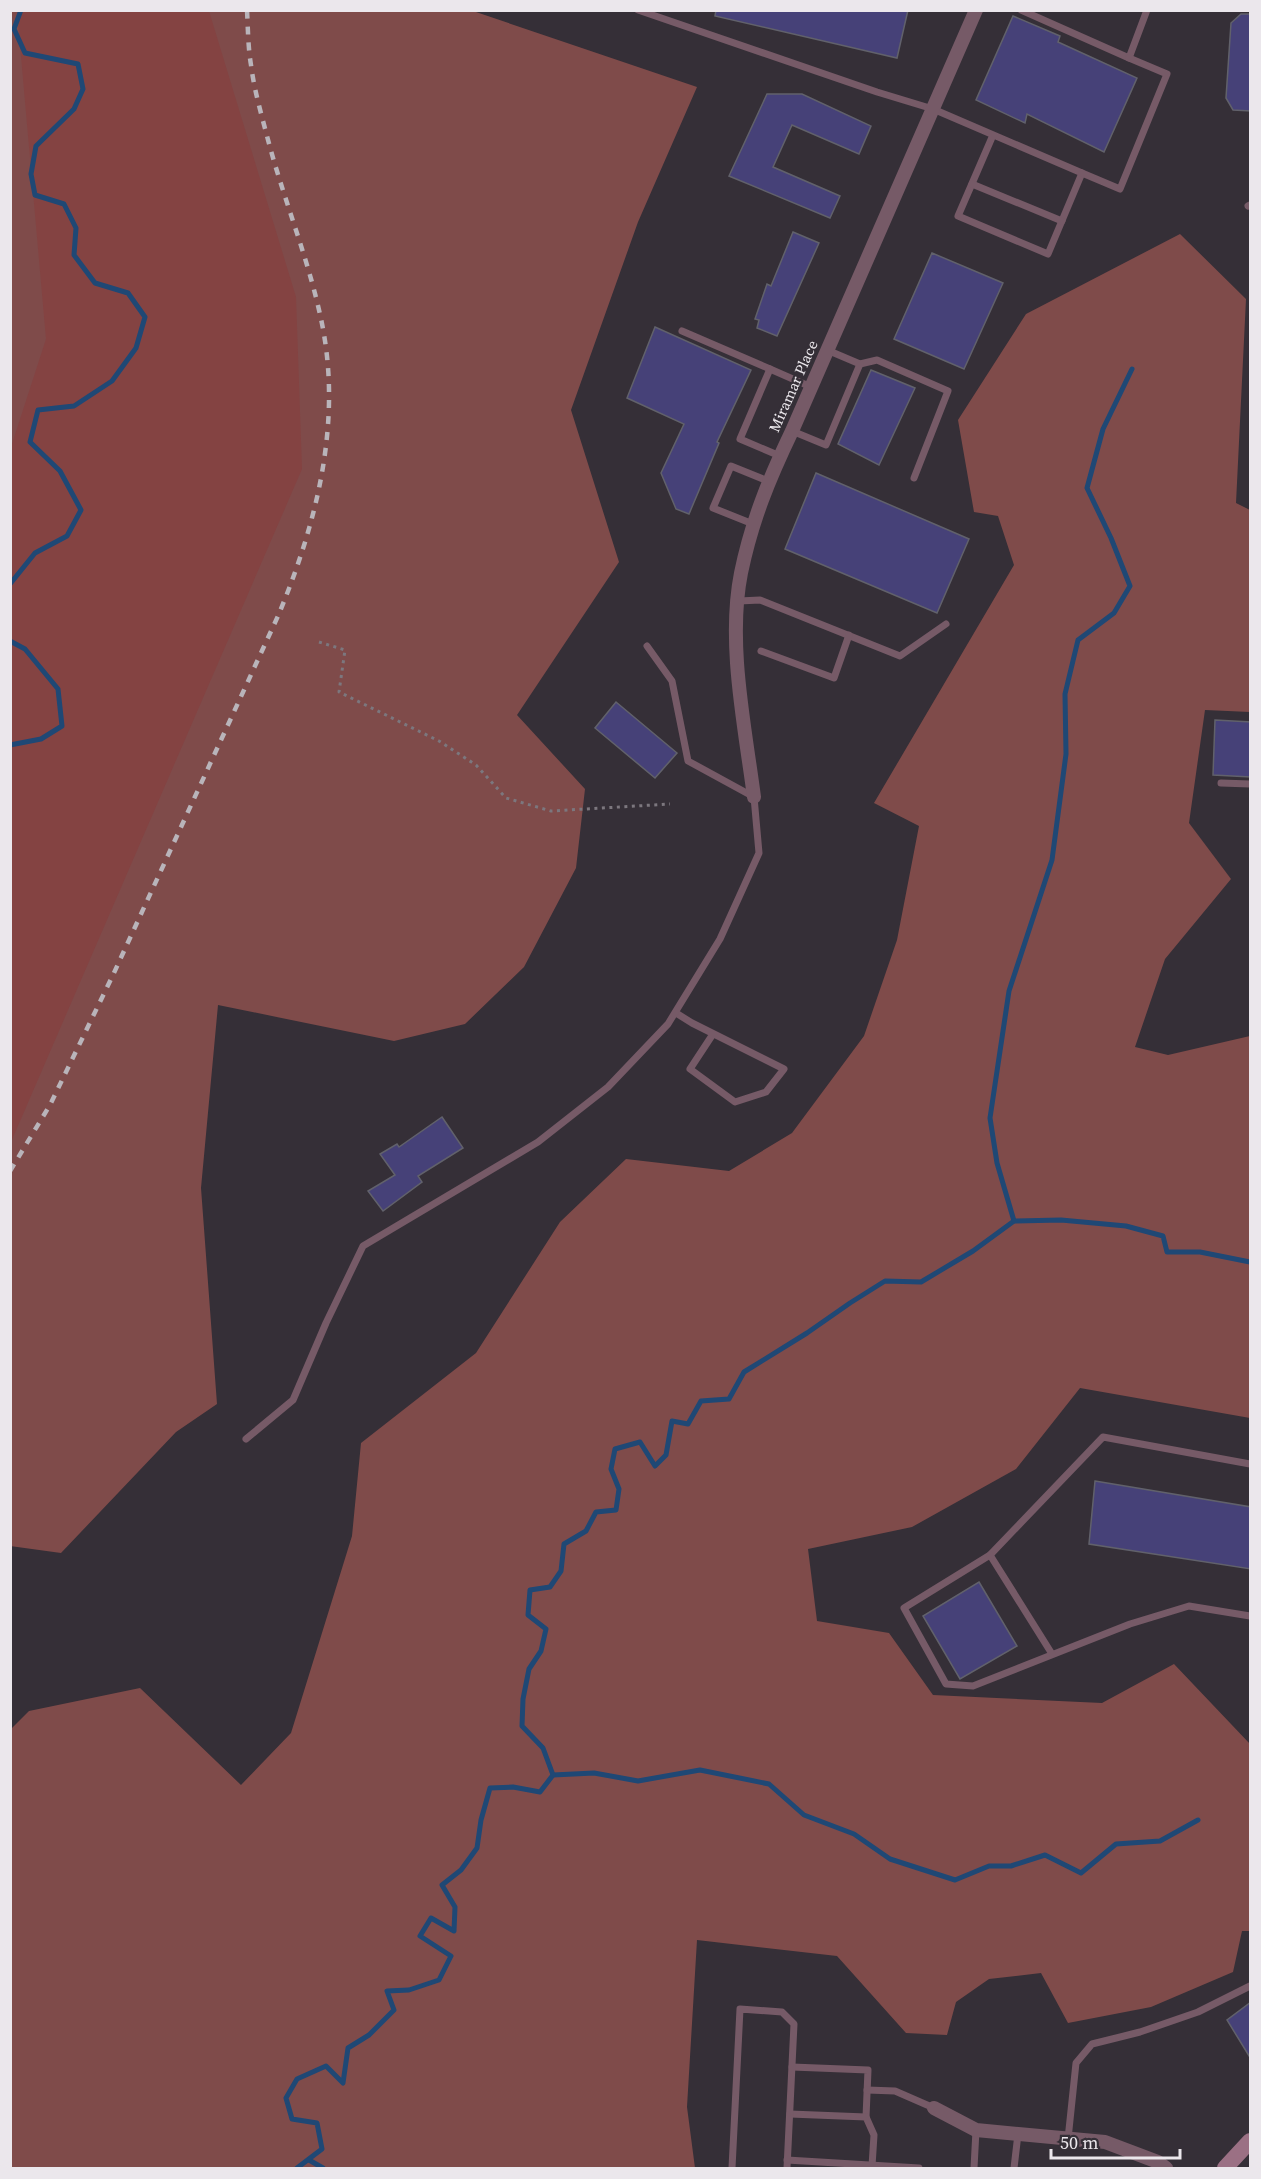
<svg xmlns="http://www.w3.org/2000/svg" width="1261" height="2179" viewBox="0 0 1261 2179" font-family="'Source Serif 4',serif">
<rect width="100%" height="100%" fill="#352f37"/>
<g fill="#7f4b4a">
<polygon points="10,11 473,11 697,87 638,222 571,410 619,562 517,715 585,789 576,868 524,967 465,1024 394,1041 218,1005 201,1188 217,1404 176,1432 61,1553 10,1546"/>
<polygon points="1180,234 1246,299 1236,503 1250,510 1250,712 1205,710 1189,823 1231,879 1165,959 1135,1047 1168,1055 1250,1036 1250,1418 1080,1388 1016,1469 912,1527 808,1549 817,1621 889,1633 933,1695 1102,1703 1174,1664 1250,1744 1250,1931 1242,1931 1233,1972 1151,2007 1068,2023 1041,1973 989,1979 956,2002 947,2035 906,2033 837,1956 697,1940 687,2107 695,2168 11,2168 11,1729 29,1711 140,1688 241,1785 291,1733 352,1536 361,1443 476,1353 560,1222 626,1159 729,1171 792,1133 864,1036 897,940 919,826 874,803 1014,565 998,516 974,512 958,420 1026,314"/>
</g>
<polygon fill="#844342" points="17,11 209,11 296,297 302,469 11,1142 10,450 46,339"/>
<g fill="none" stroke-linecap="round" stroke-linejoin="round">
<g stroke="#1f4875" stroke-width="5">
<polyline points="10,584 35,553 67,536 81,510 60,471 30,442 38,410 74,406 112,381 136,348 145,317 128,293 95,283 74,255 76,228 64,204 35,195 31,174 36,146 74,109 83,89 78,64 25,53 14,29 21,10"/>
<polyline points="10,641 25,649 58,689 62,726 41,739 10,745"/>
<polyline points="1014,1221 997,1163 990,1118 1009,991 1052,860 1066,754 1065,694 1078,640 1114,613 1130,586 1111,538 1087,488 1103,429 1132,369"/>
<polyline points="553,1775 594,1773 638,1781 700,1770 769,1784 804,1815 854,1834 890,1859 955,1880 989,1866 1011,1866 1045,1855 1081,1873 1116,1844 1160,1841 1198,1820"/>
<polyline points="309,2160 323,2168"/>
<polyline points="297,2168 322,2149 317,2123 292,2119 286,2098 297,2079 326,2066 343,2083 348,2048 369,2035 394,2010 387,1991 409,1990 439,1980 451,1956 420,1936 431,1918 454,1931 455,1907 442,1885 461,1870 477,1848 481,1820 490,1788 513,1787 540,1792 553,1775 543,1748 522,1726 523,1699 529,1669 541,1651 546,1629 528,1615 530,1590 550,1587 561,1571 564,1544 586,1531 596,1512 616,1510 619,1489 611,1469 615,1449 640,1442 655,1466 666,1455 672,1421 688,1424 701,1401 729,1399 744,1372 807,1333 850,1303 885,1281 921,1282 973,1251 1014,1221 1061,1220 1126,1226 1163,1236 1167,1252 1200,1252 1250,1262"/>
</g>
</g>
<g fill="#464178" stroke="#61616b" stroke-width="1.5">
<polygon points="716,10 908,10 897,58 715,16"/>
<polygon points="1241,14 1251,14 1251,111 1233,110 1226,98 1231,23"/>
<polygon points="1013,16 1060,36 1058,42 1137,78 1104,152 1027,114 1025,123 976,100"/>
<polygon points="767,94 802,94 871,126 859,154 792,125 773,167 840,196 830,218 729,176"/>
<polygon points="793,232 819,243 777,336 757,328 759,320 755,319 767,284 771,286"/>
<polygon points="932,253 1003,283 964,369 894,339"/>
<polygon points="655,327 751,370 717,442 719,443 689,514 676,509 661,473 684,424 627,398"/>
<polygon points="871,370 915,388 879,465 838,444"/>
<polygon points="816,473 969,539 937,613 785,549"/>
<polygon points="616,702 677,753 655,778 595,728"/>
<polygon points="1215,720 1251,722 1251,777 1213,775"/>
<polygon points="442,1117 463,1148 418,1176 422,1182 383,1211 368,1191 395,1175 380,1154 397,1144 399,1147"/>
<polygon points="1095,1481 1251,1507 1251,1569 1089,1544"/>
<polygon points="979,1582 1017,1646 960,1679 923,1616"/>
<polygon points="1251,2002 1251,2059 1227,2020"/>
</g>
<g fill="none" stroke-linecap="round" stroke-linejoin="round">
<polyline stroke="#7c777e" stroke-width="3" stroke-dasharray="3 4.5" stroke-linecap="butt" points="319,642 345,650 339,692 439,741 476,765 506,798 551,811 670,804"/>
<g stroke="#765a67" stroke-width="7">
<polyline points="638,10 877,92 933,109 1082,173 1048,254 958,216 993,135"/>
<polyline points="1021,10 1129,58 1147,10"/>
<polyline points="1082,173 1120,189 1167,74 1129,58"/>
<polyline points="972,184 1062,221"/>
<polyline points="1248,206 1250,205"/>
<polyline points="682,331 770,369"/>
<polyline points="860,364 877,360 948,391 914,478"/>
<polyline points="792,431 826,445 860,364 827,350"/>
<polyline points="780,456 740,439 770,369 811,387"/>
<polyline points="753,524 713,508 731,466 768,481"/>
<polyline points="739,601 760,600 900,656 946,624"/>
<polyline points="761,651 834,678 849,635"/>
<polyline points="1221,783 1250,784"/>
<polyline points="676,1013 692,1023 784,1069 766,1092 735,1102 690,1069 713,1034"/>
<polyline points="246,1439 293,1400 326,1323 363,1246 538,1142 608,1087 668,1024 720,939 759,853 754,797 688,761 672,681 647,646"/>
<polyline points="1250,1464 1103,1437 990,1555 904,1608 946,1684 973,1686 1130,1624 1189,1606 1250,1616"/>
<polyline points="990,1555 1052,1654"/>
<polyline points="792,2067 868,2070 866,2117"/>
<polyline points="867,2090 895,2091 934,2108"/>
<polyline points="790,2114 866,2117 874,2135 872,2166"/>
<polyline points="1068,2139 1076,2063 1092,2044 1140,2032 1198,2012 1250,1986"/>
<polyline points="787,2160 919,2168"/>
<polyline points="732,2168 740,2009 782,2012 794,2024 787,2168"/>
<polyline points="974,2168 976,2130"/>
<polyline points="1014,2168 1018,2134"/>
</g>
<g stroke="#765a67" stroke-width="14">
<path d="M754 797C745 727 727 643 741 573 752 520 769 479 792 431L976 10"/>
<polyline points="934,2108 976,2130 1105,2142 1158,2162 1166,2168"/>
</g>
<polyline stroke="#9b7084" stroke-width="16" points="1225,2168 1250,2141"/>
<path stroke="#b9b4ba" stroke-width="4.5" stroke-dasharray="8 8" stroke-linecap="butt" d="M10 1171 50 1105 113 975 278 616C317 523 343 420 321 319 308 257 283 198 267 136 261 113 254 89 251 65 248 47 248 29 247 10"/>
</g>
<g text-anchor="middle" dominant-baseline="central" stroke-width="4.5" stroke-linejoin="round" paint-order="stroke">
<g font-size="15" fill="#ebe7ec" stroke="#352f37">
<text transform="translate(793 386) rotate(-66)">Miramar Place</text>
</g>
</g>
<rect width="1261" height="2179" fill="none" stroke="#ebe7ec" stroke-width="24"/>
<path d="M1051 2149v9h129v-9" fill="none" stroke="#ebe7ec" stroke-width="3"/>
<text x="1060" y="2149" font-size="18" fill="#ebe7ec" stroke="#352f37" stroke-width="4.5" paint-order="stroke">50 m</text>
</svg>
